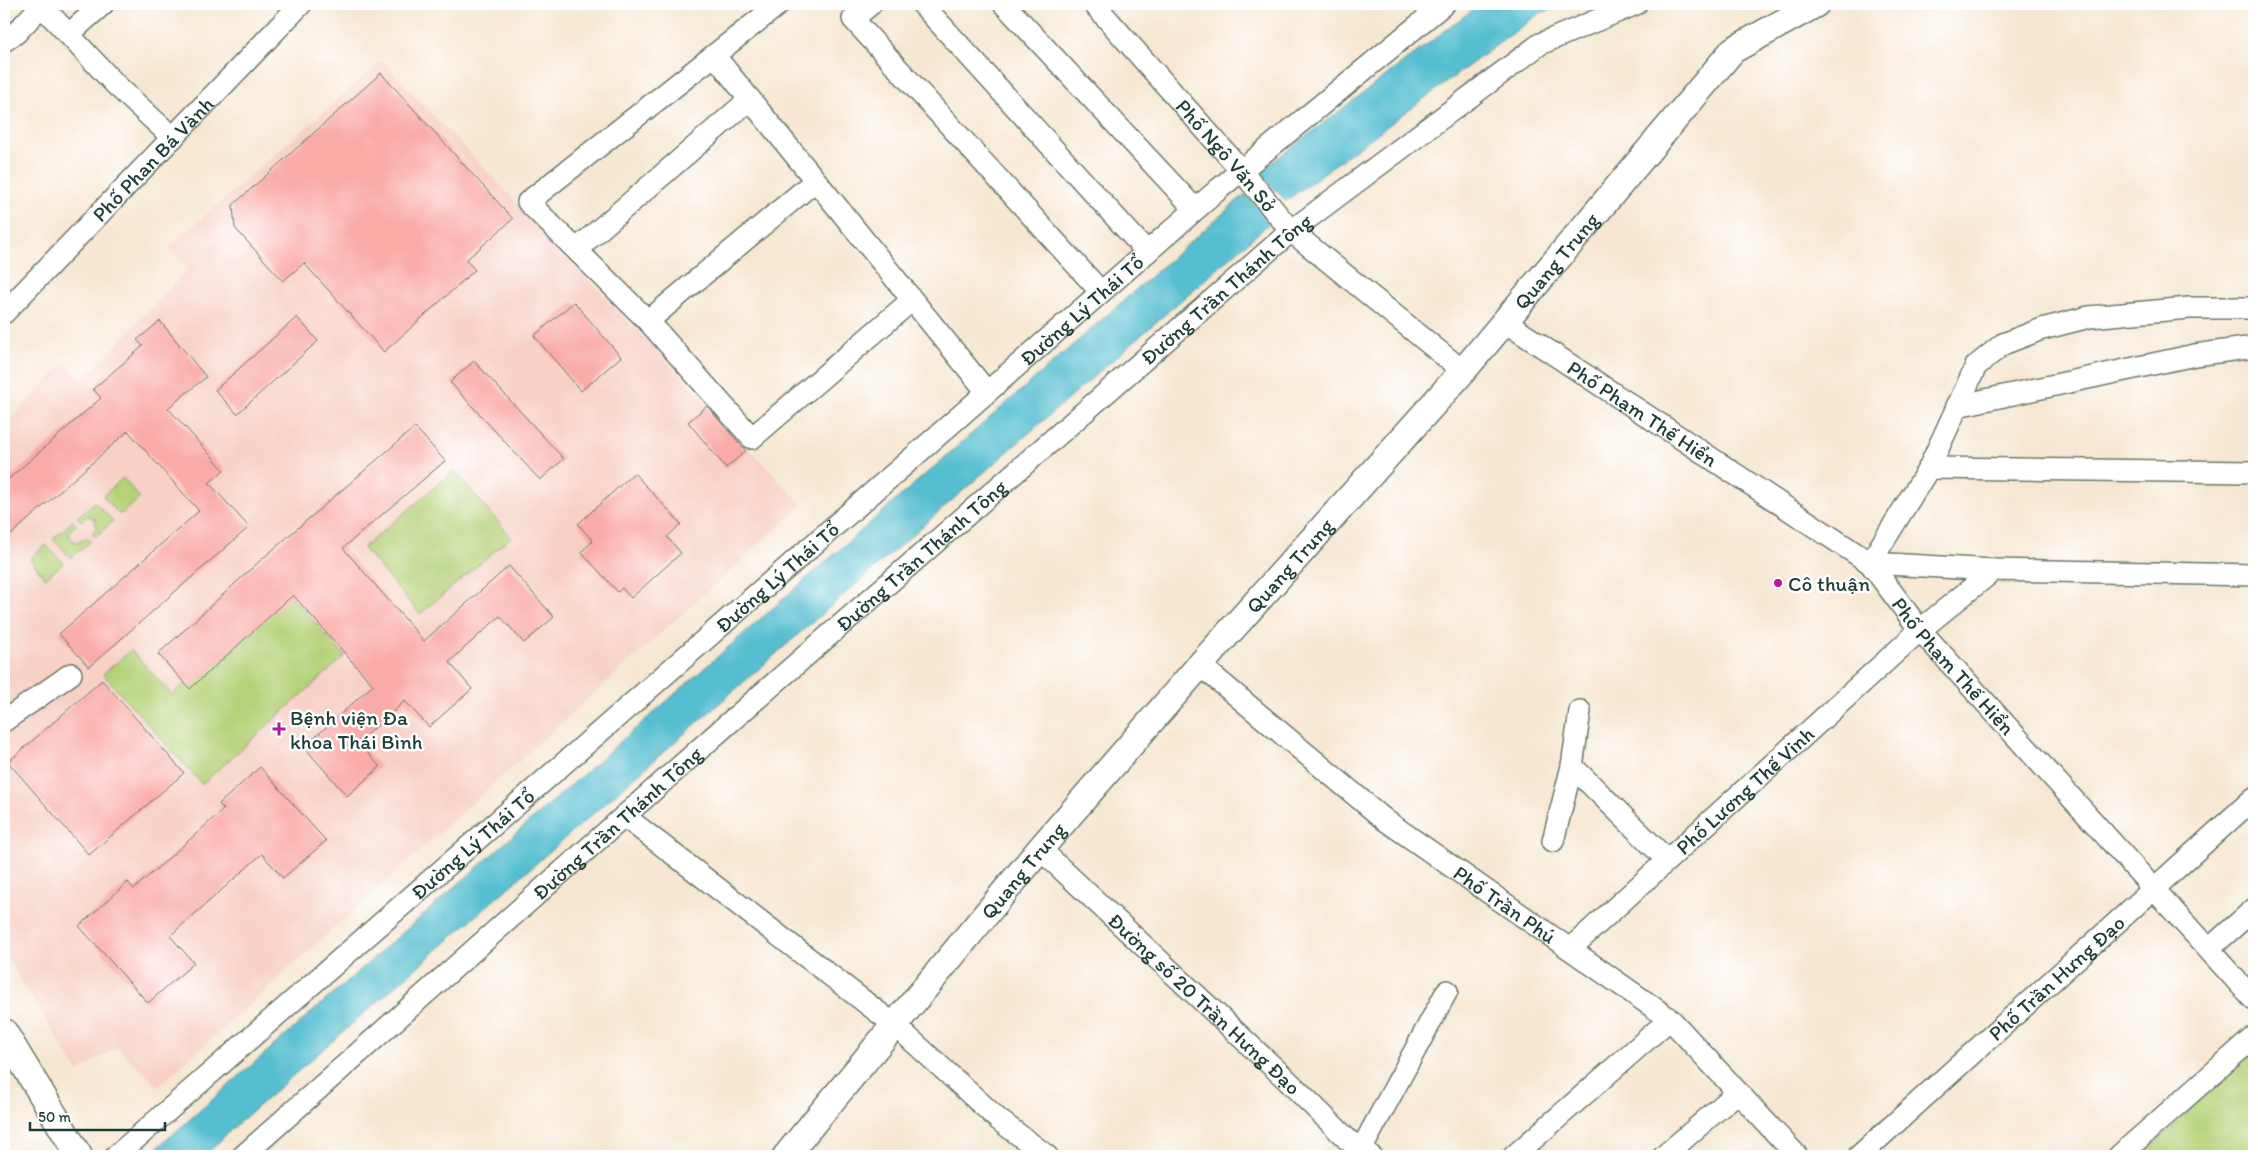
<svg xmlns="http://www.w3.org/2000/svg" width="2258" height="1160" viewBox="0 0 2258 1160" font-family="Itim,sans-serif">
<rect width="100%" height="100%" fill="#fff"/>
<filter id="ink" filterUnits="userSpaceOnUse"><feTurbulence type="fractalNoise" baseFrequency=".02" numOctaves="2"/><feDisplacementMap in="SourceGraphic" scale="10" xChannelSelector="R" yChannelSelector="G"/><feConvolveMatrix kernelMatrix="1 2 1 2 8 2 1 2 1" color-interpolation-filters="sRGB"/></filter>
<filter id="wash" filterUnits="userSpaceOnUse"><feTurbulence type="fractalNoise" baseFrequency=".0096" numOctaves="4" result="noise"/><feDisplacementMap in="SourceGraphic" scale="20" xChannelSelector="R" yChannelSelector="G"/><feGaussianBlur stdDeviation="1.12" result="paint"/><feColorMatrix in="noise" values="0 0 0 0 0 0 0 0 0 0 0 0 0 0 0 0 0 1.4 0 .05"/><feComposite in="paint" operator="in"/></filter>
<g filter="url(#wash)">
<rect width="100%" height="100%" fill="#f6e7d2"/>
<polygon fill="#f7d1c6" points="382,61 803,505 158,1087 117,1047 78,1072 4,953 4,426 65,362 82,381 189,268 169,247"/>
<g fill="#b5d278" stroke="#6a8856">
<polygon points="454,471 511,537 420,614 363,548"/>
<polygon points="123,478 140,498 120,515 103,496"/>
<polygon points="95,502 113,521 95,537 92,534 97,526 94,518 87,516 81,521 77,517"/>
<polygon points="73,521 76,525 70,530 69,535 73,541 80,542 86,537 91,541 71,558 53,539"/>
<polygon points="46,545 64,563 45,578 30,559"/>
<polygon points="287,592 345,656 202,784 103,674 131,650 172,695"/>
<polygon points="2254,1051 2254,1156 2141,1156"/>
</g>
<g fill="#54bed0" stroke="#3a7e82">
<polygon points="1480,4 1569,4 1540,13 1286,201 1258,173"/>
<polygon points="1245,194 1272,221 233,1128 205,1156 148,1156"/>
</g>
<g id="blocks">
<g fill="#faaba8">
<polygon points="381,73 513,219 466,260 475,270 384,352 304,263 283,281 235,228 233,205"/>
<polygon points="574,302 621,357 581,391 534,336"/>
<polygon points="297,317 318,341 237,414 215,390"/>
<polygon points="160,321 206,377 168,408 224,470 209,483 249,527 89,667 59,634 199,511 128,431 4,541 4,483 101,398 93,389 143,346 137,340"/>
<polygon points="474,361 564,459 540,480 450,382"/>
<polygon points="707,406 746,451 726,468 688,422"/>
<polygon points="415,427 445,461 343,548 424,641 509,566 554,617 524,643 500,616 449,662 472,689 429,727 405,701 358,742 380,767 347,796 304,747 373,685 293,595 190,689 158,654 262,559"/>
<polygon points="634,473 681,524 667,537 681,553 631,598 622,588 618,592 581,552 593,541 578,524"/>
<polygon points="102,680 184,773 89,855 8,762"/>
<polygon points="260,767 326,841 283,878 262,854 170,936 194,963 148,1003 79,926 128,882 134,889 224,809 219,804"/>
</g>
</g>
</g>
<g filter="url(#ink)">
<use href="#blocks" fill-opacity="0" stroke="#6a786b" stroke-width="1"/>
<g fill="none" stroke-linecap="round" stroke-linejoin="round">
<g stroke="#6a786b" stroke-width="24">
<g id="minor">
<polyline points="40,4 115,84 173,138"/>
<polyline points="779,4 528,202 648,321 752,438 912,300"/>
<polyline points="871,4 853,19 1101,292"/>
<polyline points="922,4 1147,252"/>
<polyline points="1004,4 1195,209"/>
<path id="s1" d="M1094 4 1241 170 1291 231 1463 371"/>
<polyline points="69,34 103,4"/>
<polyline points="4,41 16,33 41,6"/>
<polyline points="714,55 987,392"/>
<polyline points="577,249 750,99"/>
<path id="s2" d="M4 313 301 4"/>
<polyline points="648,321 815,181"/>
<path id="s3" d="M1505 322 1870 563 1920 630 2254 1000"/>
<polyline points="1957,406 2195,355 2254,347"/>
<polyline points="1929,468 2254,472"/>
<polyline points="1994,570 1870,563 1929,468 1976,366 2003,344 2042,329 2089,317 2189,308 2254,308"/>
<path id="s4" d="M1200 665 1385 820 1670 1019 1797 1156"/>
<polyline points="4,721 71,674"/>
<polyline points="1572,766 1667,860"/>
<polyline points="624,816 896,1026 999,1120 1047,1156"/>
<polyline points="1553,841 1572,766 1580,711"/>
<path id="s5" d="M1040 849 1286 1079 1348 1140 1371 1156"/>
<path id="s6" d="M1570 949 1920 630 1994 570 2254 575"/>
<polyline points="2209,949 2254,909"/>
<polyline points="1361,1150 1447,991"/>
<path id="s7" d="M116 1156 1220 188 1444 4"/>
<path id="s8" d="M243 1156 722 729 1291 231 1540 44 1636 4"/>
<polyline points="1514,1156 1670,1019"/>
<polyline points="1664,1156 1738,1092"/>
<path id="s9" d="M1859 1156 2254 798"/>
<polyline points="2119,1156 2254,1037"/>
</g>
</g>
<g stroke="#6a786b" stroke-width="29">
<g id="major">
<polyline points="4,1032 79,1156"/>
<path id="s10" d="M786 1156 1040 849 1200 665 1463 371 1733 50 1816 4"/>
</g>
</g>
<use href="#minor" stroke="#fff" stroke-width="21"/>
<use href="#major" stroke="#fff" stroke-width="26"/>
</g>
</g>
<g fill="#b5179e" stroke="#fff" stroke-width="2">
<circle cx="1778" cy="583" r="5"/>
<path d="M276.5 721.5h5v5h5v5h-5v5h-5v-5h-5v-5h5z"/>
</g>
<g text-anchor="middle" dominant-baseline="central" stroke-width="5" stroke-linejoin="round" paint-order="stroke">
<g font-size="21" fill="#1f3d34" stroke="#fff">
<text stroke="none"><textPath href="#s1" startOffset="201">Phố Ngô Văn Sở</textPath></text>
<text stroke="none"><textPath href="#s2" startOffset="214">Phố Phan Bá Vành</textPath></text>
<text stroke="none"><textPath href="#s10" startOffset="1181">Quang Trung</textPath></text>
<text stroke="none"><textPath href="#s8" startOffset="1311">Đường Trần Thánh Tông</textPath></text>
<text stroke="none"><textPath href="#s7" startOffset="1284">Đường Lý Thái Tổ</textPath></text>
<text stroke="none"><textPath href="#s3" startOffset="165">Phố Phạm Thế Hiển</textPath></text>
<text stroke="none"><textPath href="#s8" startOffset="906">Đường Trần Thánh Tông</textPath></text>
<text stroke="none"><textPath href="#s10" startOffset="776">Quang Trung</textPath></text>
<text stroke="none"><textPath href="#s7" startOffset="879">Đường Lý Thái Tổ</textPath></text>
<text stroke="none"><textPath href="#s3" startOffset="570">Phố Phạm Thế Hiển</textPath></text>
<text stroke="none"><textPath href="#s6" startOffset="236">Phố Lương Thế Vinh</textPath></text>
<text stroke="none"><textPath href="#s8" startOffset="501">Đường Trần Thánh Tông</textPath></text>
<text stroke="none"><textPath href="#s7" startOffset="474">Đường Lý Thái Tổ</textPath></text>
<text stroke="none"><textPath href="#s10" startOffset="371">Quang Trung</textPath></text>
<text stroke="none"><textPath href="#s4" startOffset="388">Phố Trần Phú</textPath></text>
<text stroke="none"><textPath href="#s9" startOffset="266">Phố Trần Hưng Đạo</textPath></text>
<text stroke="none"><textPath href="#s5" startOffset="226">Đường số 20 Trần Hưng Đạo</textPath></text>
</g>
<g font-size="21" fill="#1f3d34" stroke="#fff" text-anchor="start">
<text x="1788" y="583">Cô thuận</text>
<text x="290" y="717">Bệnh viện Đa<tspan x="290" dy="24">khoa Thái Bình</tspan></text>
</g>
</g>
<rect width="2258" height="1160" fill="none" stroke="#fff" stroke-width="20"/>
<path d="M30 1122v8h135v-8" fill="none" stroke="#1f3d34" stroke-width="2.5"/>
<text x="38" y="1122" font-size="15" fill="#1f3d34" stroke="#ffffff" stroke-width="4" paint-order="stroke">50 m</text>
</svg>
